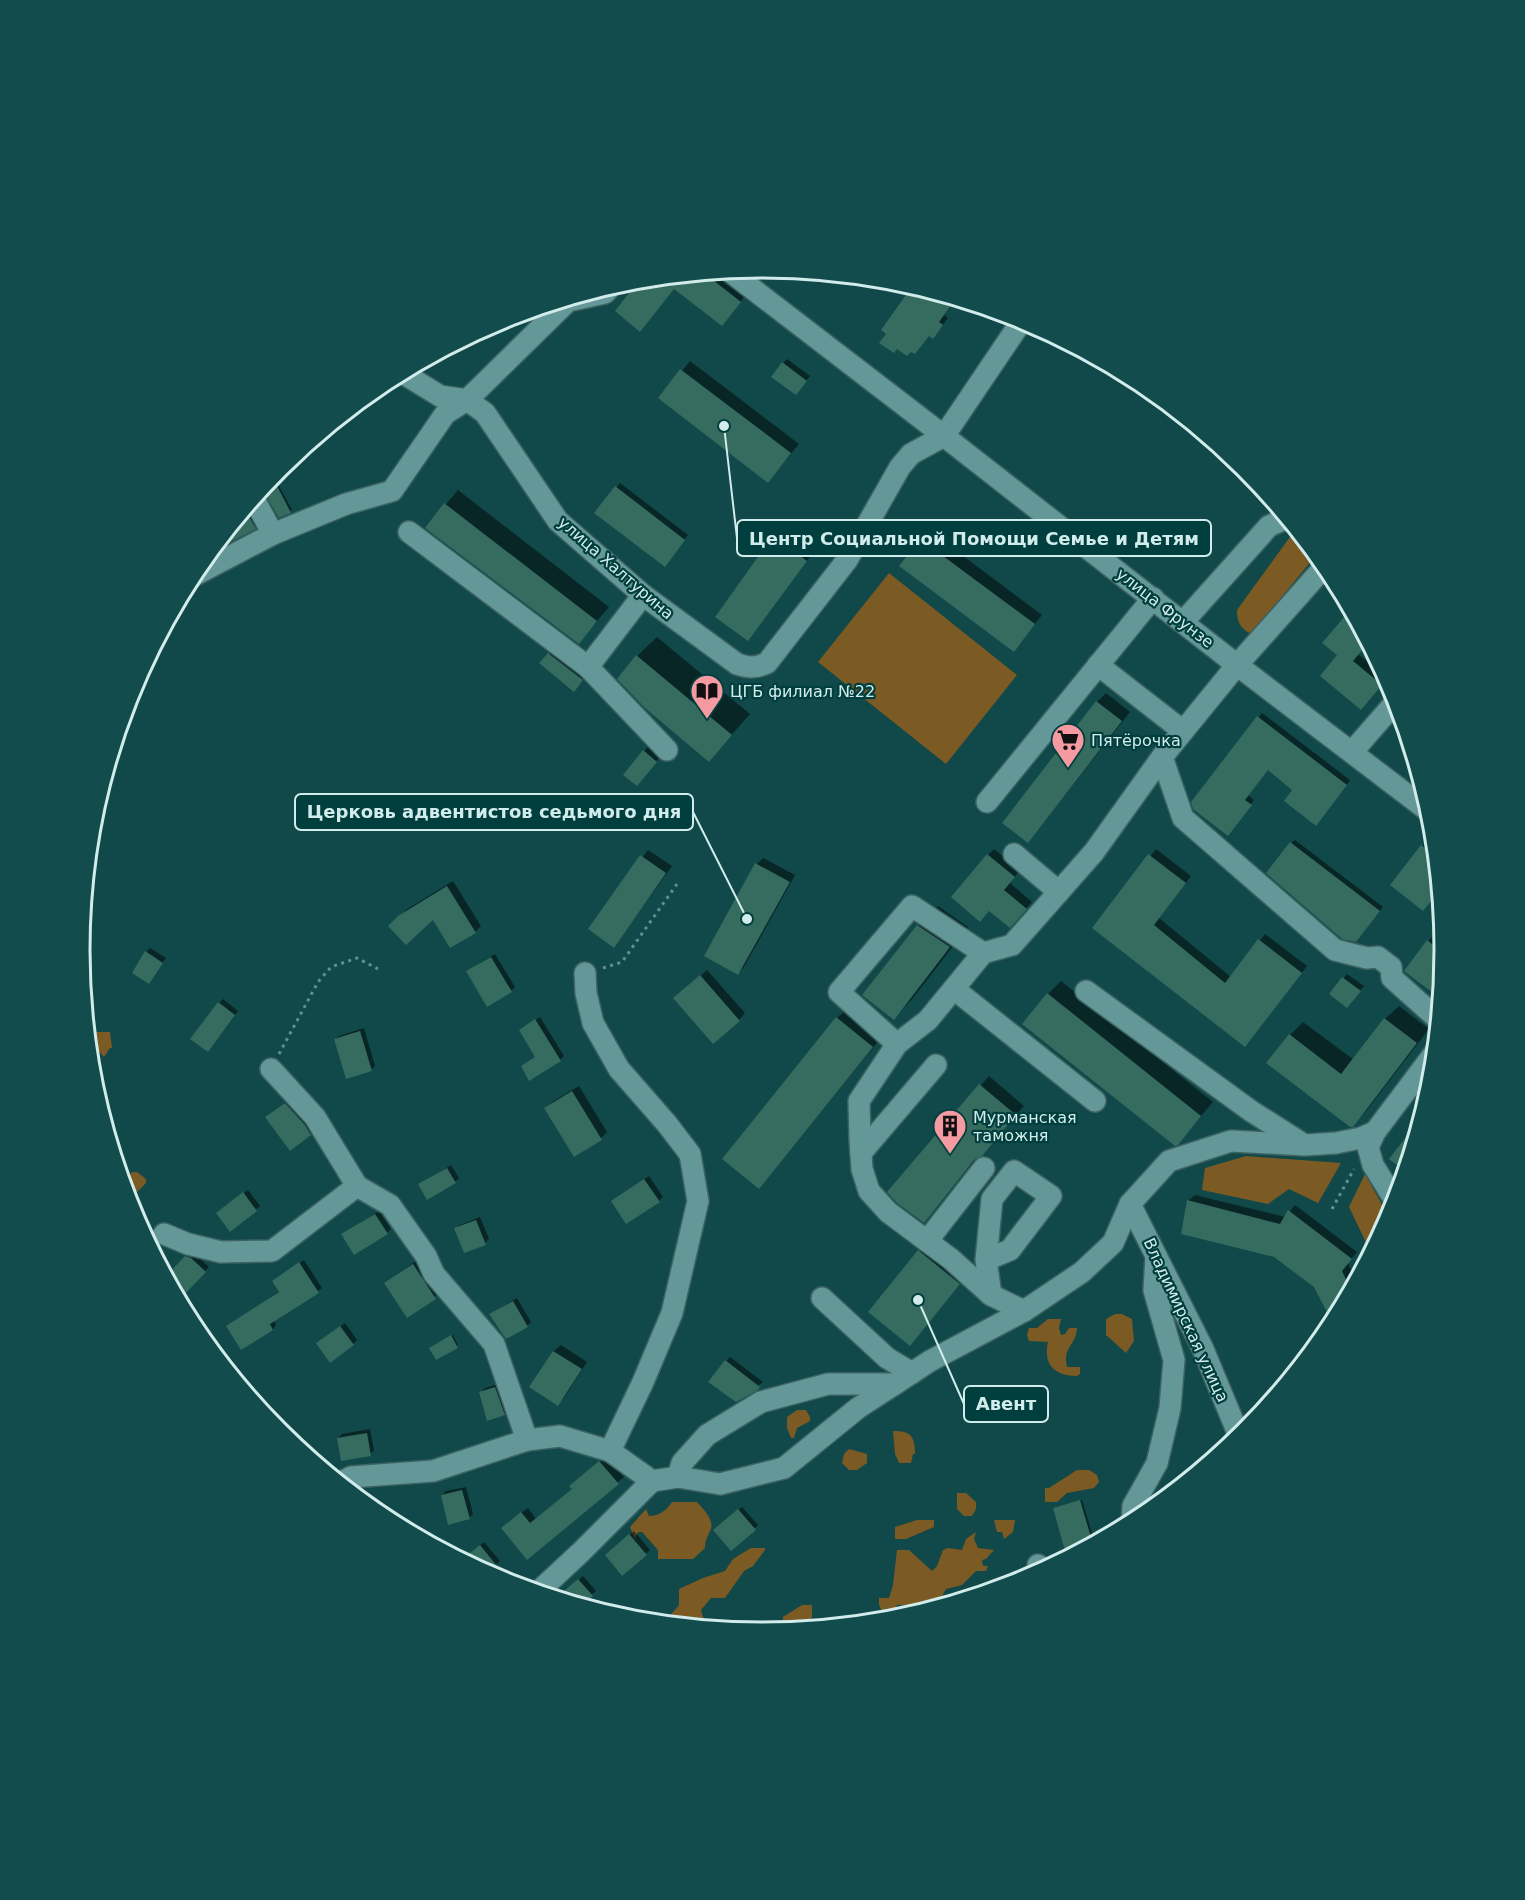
<svg xmlns="http://www.w3.org/2000/svg" width="1525" height="1900" viewBox="0 0 1525 1900" font-family="'DejaVu Sans',sans-serif">
<rect width="100%" height="100%" fill="#114849"/>
<g fill="#7c5a23">
<path d="M1299 533 1317 554 1251 634C1240 628 1237 622 1237 610L1290 537Z"/>
<polygon points="889,573 1017,675 946,764 818,662"/>
<polygon points="96,1032 110,1032 112,1048 110,1048 104,1057 96,1048 93,1048"/>
<polygon points="1246,1156 1341,1163 1318,1203 1289,1189 1268,1204 1202,1190 1205,1168"/>
<polygon points="132,1172 137,1172 146,1179 146,1183 137,1192 130,1184 127,1183 127,1179"/>
<polygon points="1365,1174 1390,1219 1371,1253 1349,1207"/>
<polygon points="1115,1314 1122,1314 1132,1319 1134,1341 1126,1353 1106,1335 1106,1319"/>
<path d="M1048 1319H1061L1059 1328 1061 1335 1065 1334 1069 1328H1077C1077 1344 1062 1347 1067 1367H1080V1374L1077 1376C1054 1376 1043 1364 1048 1342L1029 1341 1027 1335 1029 1328H1037Z"/>
<polygon points="797,1410 806,1410 810,1417 810,1421 797,1428 794,1438 791,1438 787,1428 787,1417"/>
<path d="M893 1431C911 1431 915 1436 915 1454H913L911 1463H899L895 1454Z"/>
<polygon points="849,1449 867,1454 867,1463 857,1470 849,1470 842,1463 844,1454"/>
<polygon points="1077,1470 1089,1470 1097,1475 1099,1482 1094,1488 1067,1493 1057,1502 1045,1502 1045,1488 1049,1488"/>
<polygon points="957,1493 966,1493 976,1502 976,1509 972,1516 964,1516 957,1509"/>
<path d="M672 1502H697C703 1509 714 1519 711 1529 708 1536 705 1539 705 1548L693 1559H658V1550L642 1532H638L635 1539 630 1527 646 1509 649 1516C659 1516 667 1510 672 1502Z"/>
<polygon points="917,1520 934,1520 934,1527 906,1539 895,1539 895,1527"/>
<polygon points="994,1520 1015,1520 1013,1532 1004,1539 1002,1532 997,1532"/>
<polygon points="976,1532 974,1539 978,1548 994,1550 986,1559 982,1560 983,1566 988,1566 986,1571 976,1571 962,1585 946,1589 935,1608 906,1617 906,1605 897,1605 892,1620 887,1621 879,1605 879,1598 889,1598 893,1585 897,1550 909,1550 932,1571 937,1566 943,1550 948,1548 962,1550 966,1539"/>
<polygon points="751,1548 765,1548 765,1550 753,1566 744,1571 725,1598 711,1598 701,1610 703,1617 709,1624 709,1628 664,1623 679,1605 679,1589 703,1578 725,1571 733,1559"/>
<polygon points="802,1605 812,1605 812,1617 802,1628 783,1628 783,1617"/>
</g>
<g fill="#0007">
<polygon points="712,272 744,297 726,320 675,287 642,279"/>
<polygon points="915,286 956,298 944,315 948,318 933,337 930,334"/>
<polygon points="787,359 810,376 800,389 783,363"/>
<polygon points="690,361 799,444 768,481 660,398"/>
<polygon points="273,475 292,510 279,516 262,488"/>
<polygon points="620,483 688,535 668,561 597,513"/>
<polygon points="458,490 609,607 579,642 427,527"/>
<polygon points="247,507 256,526 219,541"/>
<polygon points="781,531 812,554 748,639 774,537"/>
<polygon points="930,531 1042,615 1014,650 921,540"/>
<polygon points="657,637 750,714 709,760 637,656"/>
<polygon points="553,650 586,676 578,686 541,663"/>
<polygon points="1339,654 1358,654 1387,678 1368,702"/>
<polygon points="1106,693 1130,712 1036,832 1097,702"/>
<polygon points="1262,713 1350,780 1319,820 1295,789 1268,769 1248,795 1254,800 1232,830 1193,802"/>
<polygon points="648,747 660,757 641,780 644,751"/>
<polygon points="1295,840 1383,907 1360,936 1291,843"/>
<polygon points="1426,842 1436,849 1441,907 1431,899 1392,885"/>
<polygon points="994,849 1020,870 1010,883 1032,902 1016,920 988,855"/>
<polygon points="1156,849 1191,876 1159,918 1231,977 1265,934 1307,966 1251,1039 1094,928"/>
<polygon points="648,850 672,866 614,946 590,929"/>
<polygon points="763,858 795,875 744,967 738,973 757,864"/>
<polygon points="453,881 481,926 475,932 434,918 390,926 406,910"/>
<polygon points="938,906 968,927 913,998 894,1018 865,995 918,926"/>
<polygon points="1432,937 1442,946 1445,943 1441,997 1428,941"/>
<polygon points="150,948 166,958 149,982 146,952"/>
<polygon points="495,954 515,987 511,991 472,968"/>
<polygon points="707,970 745,1013 739,1020 682,992"/>
<polygon points="1347,974 1364,986 1351,1002 1331,994"/>
<polygon points="1061,981 1213,1102 1178,1143 1048,994"/>
<polygon points="223,999 238,1011 212,1046 219,1003"/>
<polygon points="1399,1006 1429,1029 1366,1111 1352,1125 1290,1035 1303,1022 1354,1060 1385,1019"/>
<polygon points="846,1010 881,1038 759,1187 837,1018"/>
<polygon points="540,1017 564,1056 560,1060 520,1030"/>
<polygon points="364,1028 375,1066 371,1070 335,1040 339,1036"/>
<polygon points="989,1076 1024,1106 977,1157 924,1221 889,1192"/>
<polygon points="579,1086 607,1132 601,1138 546,1109 552,1102"/>
<polygon points="289,1100 314,1130 310,1134 271,1113"/>
<polygon points="451,1165 459,1178 455,1182 420,1185"/>
<polygon points="649,1176 663,1197 659,1201 613,1201"/>
<polygon points="248,1190 260,1206 231,1230 222,1209"/>
<polygon points="1195,1195 1285,1217 1295,1205 1357,1252 1348,1263 1356,1281 1334,1322 1316,1286 1275,1256 1188,1201"/>
<polygon points="379,1211 391,1229 387,1233 343,1234"/>
<polygon points="480,1217 489,1239 485,1243 456,1229 460,1225"/>
<polygon points="928,1243 967,1275 918,1335 919,1251"/>
<polygon points="190,1253 195,1254 209,1267 183,1293 167,1277"/>
<polygon points="420,1258 442,1291 407,1316 386,1283"/>
<polygon points="304,1260 322,1288 274,1320 276,1325 273,1329 242,1348 228,1326 280,1291 273,1281"/>
<polygon points="517,1298 531,1322 527,1326 491,1314"/>
<polygon points="345,1323 357,1340 353,1344 322,1339"/>
<polygon points="453,1335 458,1345 457,1346 432,1347"/>
<polygon points="561,1345 587,1362 564,1398 557,1404 531,1387 554,1351"/>
<polygon points="730,1357 763,1382 736,1401 726,1361"/>
<polygon points="499,1384 508,1410 504,1414 481,1392 485,1388"/>
<polygon points="370,1429 374,1450 370,1454 338,1438 342,1434"/>
<polygon points="606,1457 624,1477 527,1558 509,1522 528,1508 536,1519 573,1489 577,1481"/>
<polygon points="466,1487 473,1514 469,1518 442,1495 446,1491"/>
<polygon points="1082,1500 1095,1543 1069,1557 1056,1507"/>
<polygon points="742,1507 758,1525 754,1529 719,1527"/>
<polygon points="634,1531 650,1550 623,1574 610,1551"/>
<polygon points="484,1542 500,1561 486,1573 468,1555"/>
<polygon points="583,1576 596,1591 580,1605 560,1599 563,1593"/>
</g>
<g fill="#366c5f">
<polygon points="704,273 741,302 722,326 674,289 640,332 615,311 640,279"/>
<polygon points="913,285 956,298 939,322 943,325 933,339 929,336 915,354 911,352 907,356 897,349 894,353 879,343 886,334 881,330"/>
<polygon points="782,362 807,381 796,395 771,377"/>
<polygon points="680,369 791,453 768,483 658,398"/>
<polygon points="272,476 291,513 279,518 262,489"/>
<polygon points="615,486 685,540 665,567 594,513"/>
<polygon points="444,503 597,621 579,644 425,528"/>
<polygon points="245,509 256,529 209,553 231,526"/>
<polygon points="773,536 807,561 748,641 715,617"/>
<polygon points="920,539 1035,624 1014,652 899,566"/>
<polygon points="1351,609 1369,642 1353,661 1382,685 1361,710 1320,676 1337,655 1322,643"/>
<polygon points="548,653 583,680 574,692 539,663"/>
<polygon points="636,655 732,735 709,762 645,708 617,679"/>
<polygon points="1096,701 1122,721 1028,843 1002,823"/>
<polygon points="1257,716 1347,785 1316,826 1284,801 1292,790 1268,770 1245,800 1252,805 1228,836 1193,809 1191,802"/>
<polygon points="643,750 657,762 637,786 623,775"/>
<polygon points="1290,842 1380,911 1356,942 1342,939 1266,873"/>
<polygon points="1421,845 1436,856 1441,909 1431,901 1423,911 1390,885"/>
<polygon points="987,854 1015,877 1004,890 1027,909 1010,928 989,911 980,922 951,897"/>
<polygon points="1148,854 1186,883 1154,925 1225,983 1258,939 1302,973 1245,1047 1092,928"/>
<polygon points="640,855 666,873 614,948 588,929"/>
<polygon points="755,863 790,882 738,975 704,956"/>
<polygon points="447,886 476,933 450,948 433,920 406,945 388,926 398,916"/>
<polygon points="917,925 950,947 894,1020 862,995"/>
<polygon points="1427,940 1445,955 1441,999 1404,971"/>
<polygon points="145,951 163,963 149,984 132,973"/>
<polygon points="491,957 512,992 487,1007 466,971"/>
<polygon points="700,975 740,1021 713,1044 673,998"/>
<polygon points="1342,977 1361,991 1347,1008 1329,994"/>
<polygon points="1047,993 1201,1116 1178,1145 1175,1146 1022,1024"/>
<polygon points="218,1002 235,1015 208,1052 190,1039"/>
<polygon points="836,1017 873,1047 759,1189 722,1159"/>
<polygon points="1384,1018 1417,1043 1353,1127 1350,1127 1266,1063 1289,1034 1341,1074"/>
<polygon points="535,1019 561,1061 529,1081 521,1066 535,1057 519,1030"/>
<polygon points="360,1031 372,1071 346,1079 334,1039"/>
<polygon points="979,1084 1016,1115 982,1156 974,1160 924,1223 897,1203 887,1192"/>
<polygon points="572,1091 602,1140 574,1157 544,1108"/>
<polygon points="285,1103 305,1125 311,1135 290,1151 265,1117"/>
<polygon points="1421,1118 1422,1118 1406,1172 1389,1159"/>
<polygon points="447,1168 456,1183 427,1200 418,1184"/>
<polygon points="644,1179 660,1202 626,1224 611,1201"/>
<polygon points="243,1192 257,1211 230,1232 216,1213"/>
<polygon points="1187,1200 1280,1224 1288,1210 1352,1259 1342,1271 1351,1290 1333,1324 1314,1287 1274,1257 1181,1234"/>
<polygon points="375,1214 388,1234 354,1255 341,1234"/>
<polygon points="476,1220 486,1245 464,1253 454,1228"/>
<polygon points="918,1250 960,1284 910,1346 868,1312"/>
<polygon points="185,1256 191,1258 206,1272 183,1296 169,1282 166,1276"/>
<polygon points="299,1262 319,1293 270,1324 273,1330 241,1350 226,1326 279,1292 272,1281"/>
<polygon points="413,1264 436,1299 407,1318 384,1283"/>
<polygon points="513,1301 528,1327 506,1339 489,1314"/>
<polygon points="340,1326 354,1345 330,1363 316,1343"/>
<polygon points="451,1335 458,1348 436,1360 429,1348"/>
<polygon points="553,1351 582,1369 558,1406 529,1387"/>
<polygon points="725,1360 760,1387 758,1390 736,1402 708,1382"/>
<polygon points="495,1387 505,1415 487,1421 479,1392"/>
<polygon points="367,1433 371,1456 341,1461 337,1438"/>
<polygon points="599,1461 619,1484 527,1560 501,1528 521,1512 530,1523 572,1489 569,1486"/>
<polygon points="462,1490 470,1519 448,1525 441,1495"/>
<polygon points="1080,1500 1093,1544 1067,1558 1053,1508"/>
<polygon points="738,1509 756,1530 731,1551 713,1530"/>
<polygon points="629,1534 647,1555 622,1576 605,1555"/>
<polygon points="480,1545 497,1566 488,1574 461,1560"/>
<polygon points="578,1579 593,1596 582,1605 556,1598"/>
</g>
<g fill="none" stroke-linecap="round" stroke-linejoin="round">
<g stroke="#3c6262" stroke-width="24">
<g id="minor">
<polyline points="728,270 944,436 1237,665 1431,813"/>
<path d="M401 372 440 396 467 400 485 413 558 521 643 595 737 664C749 668 756 668 767 663L847 560 900 467 911 454 944 436 1023 319"/>
<polyline points="254,499 273,534"/>
<polyline points="409,532 588,667"/>
<polyline points="191,577 273,534 346,504 392,491 445,414 467,400 568,301 605,293 611,286"/>
<polyline points="643,595 588,667 667,750"/>
<polyline points="1183,622 1269,526 1287,518"/>
<polyline points="1098,665 1183,731"/>
<polyline points="1352,752 1393,705 1400,710"/>
<polyline points="1162,757 1183,818 1335,950 1367,958 1378,957 1391,967 1392,978 1439,1020"/>
<polyline points="987,802 1153,598"/>
<polyline points="1014,854 1059,892"/>
<polyline points="585,973 586,993 593,1023 619,1069 667,1124 690,1154 698,1201 672,1313 643,1382 610,1451"/>
<polyline points="954,989 1095,1101"/>
<polyline points="1086,991 1251,1111 1303,1144"/>
<polyline points="897,1044 839,992 912,906 983,953"/>
<polyline points="271,1069 315,1117 357,1186"/>
<polyline points="861,1153 936,1065"/>
<polyline points="1396,1202 1373,1165 1368,1147 1375,1132 1436,1051"/>
<polyline points="1130,1204 1203,1349 1240,1438"/>
<polyline points="164,1234 188,1244 221,1252 272,1251 357,1186 390,1205 426,1256 434,1274 494,1344 527,1440"/>
<polyline points="927,1241 984,1168"/>
<polyline points="986,1260 992,1199 1014,1171 1051,1196 1010,1250 986,1260 991,1295 1024,1311"/>
<polyline points="991,1295 951,1259 888,1212 869,1191 862,1169 860,1140 859,1101 897,1044 928,1020 983,953 1012,945 1094,852 1162,757 1237,665 1326,565"/>
<polyline points="822,1298 887,1358 912,1373"/>
<polyline points="678,1477 682,1463 707,1435 761,1402 828,1384 895,1384"/>
<polyline points="340,1483 351,1477 433,1471 527,1440 560,1436 610,1451 652,1481"/>
<polyline points="1132,1523 1133,1506 1157,1463 1170,1408 1174,1360 1154,1290 1156,1256"/>
<polyline points="1038,1565 1039,1573"/>
<polyline points="538,1592 581,1552 652,1481 678,1477 720,1484 784,1468 858,1408 895,1384 930,1361 1024,1311 1082,1272 1113,1243 1130,1204 1169,1161 1231,1141 1305,1145 1336,1143 1361,1138 1375,1132"/>
</g>
</g>
<g stroke="#648f8f" stroke-width="3" stroke-dasharray="3 4.5" stroke-linecap="butt">
<polyline points="603,968 622,962 677,884"/>
<polyline points="279,1054 318,982 331,967 357,958 378,969"/>
<polyline points="1332,1209 1354,1169"/>
</g>
<use href="#minor" stroke="#649898" stroke-width="21"/>
</g>
<defs>
<g id="library-pin" transform="scale(1.725)"><path d="M0 17L-7.5 6A9.5 9.5 0 1 1 7.5 6Z" fill="#f49aa0" stroke="#013e3e"/><path d="M-6-4Q-3-5.5-.7-3.5V5Q-3 3-6 4ZM6-4Q3-5.5 .7-3.5V5Q3 3 6 4Z" fill="#111"/></g>
<g id="supermarket-pin" transform="scale(1.725)"><path d="M0 17L-7.5 6A9.5 9.5 0 1 1 7.5 6Z" fill="#f49aa0" stroke="#013e3e"/><path d="M-6-5.5h2.5l.6 2H6L4.5 2H-2.5L-4.4-4H-6ZM-1.5 3.2a1.3 1.3 0 1 0 .1 0ZM3 3.2a1.3 1.3 0 1 0 .1 0Z" fill="#111"/></g>
<g id="building-pin" transform="scale(1.725)"><path d="M0 17L-7.5 6A9.5 9.5 0 1 1 7.5 6Z" fill="#f49aa0" stroke="#013e3e"/><path d="M-4-6H4V6H1V3H-1V6H-4ZM-2.5-4.3h1.7v1.8h-1.7ZM.8-4.3h1.7v1.8H.8ZM-2.5-1h1.7V.8h-1.7ZM.8-1h1.7V.8H.8Z" fill="#111"/></g>
</defs>
<g fill-rule="evenodd">
<use href="#library-pin" x="707" y="691"/>
<use href="#supermarket-pin" x="1068" y="740"/>
<use href="#building-pin" x="950" y="1126"/>
</g>
<g text-anchor="middle" dominant-baseline="central" stroke-width="4.5" stroke-linejoin="round" paint-order="stroke">
<g font-size="16" fill="#d1eceb" stroke="#013e3e">
<text transform="translate(616 568) rotate(41)">улица Халтурина</text>
<text transform="translate(1165 608) rotate(38)">улица Фрунзе</text>
<text transform="translate(1186 1320) rotate(65)">Владимирская улица</text>
</g>
<g font-size="16" fill="#d1eceb" stroke="#013e3e" text-anchor="start">
<text x="730" y="691">ЦГБ филиал №22</text>
<text x="1091" y="740">Пятёрочка</text>
<text x="973" y="1117">Мурманская<tspan x="973" dy="18">таможня</tspan></text>
</g>
</g>
<path d="M0 0H1525V1900H0ZM90 950a672 672 0 1 1 1344 0a672 672 0 1 1-1344 0Z" fill="#124c4c" fill-rule="evenodd"/>
<path fill="none" stroke="#d1eceb" stroke-width="3" d="M90 950a672 672 0 1 1 1344 0a672 672 0 1 1-1344 0Z"/>
<path fill="none" stroke="#d1eceb" stroke-width="2" d="M724 426L737 538M747 919L693 812M918 1300L964 1404"/>
<g fill="#d1eceb" stroke="#013e3e" stroke-width="2">
<circle cx="724" cy="426" r="6"/>
<circle cx="747" cy="919" r="6"/>
<circle cx="918" cy="1300" r="6"/>
</g>
<g fill="#013e3e" stroke="#d1eceb" stroke-width="2">
<rect x="737" y="520" width="474" height="36" rx="6"/>
<rect x="295" y="794" width="398" height="36" rx="6"/>
<rect x="964" y="1386" width="84" height="36" rx="6"/>
</g>
<g font-size="18" text-anchor="middle" font-weight="bold" fill="#d1eceb">
<text x="974" y="545">Центр Социальной Помощи Семье и Детям</text>
<text x="494" y="818">Церковь адвентистов седьмого дня</text>
<text x="1006" y="1410">Авент</text>
</g>
</svg>
